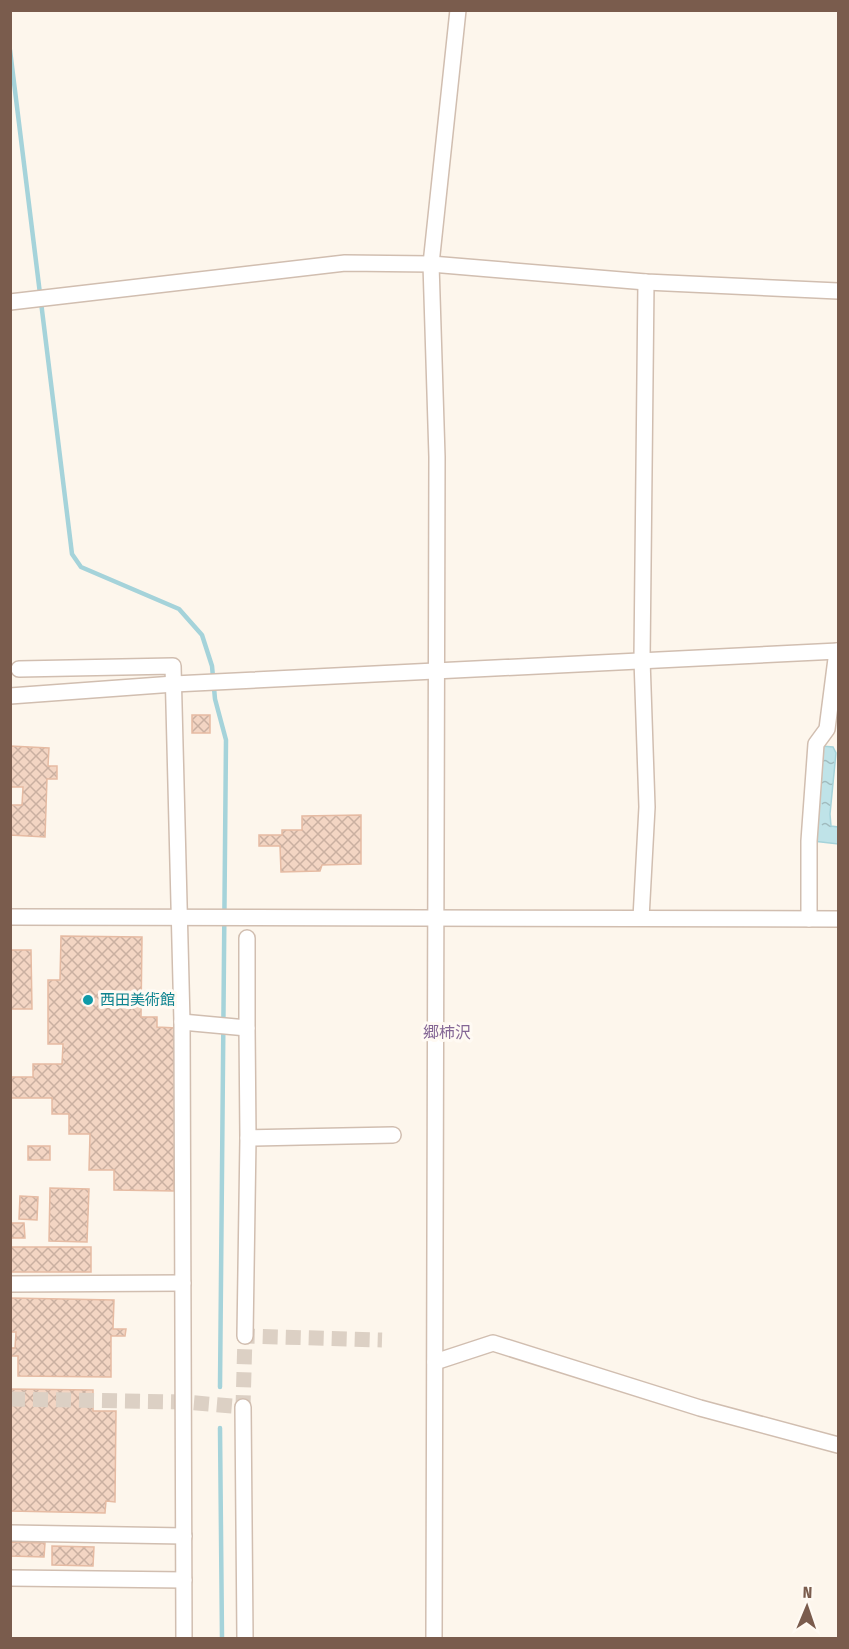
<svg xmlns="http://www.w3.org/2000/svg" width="849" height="1649" viewBox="0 0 849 1649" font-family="'Fira Sans Condensed','Noto Sans JP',sans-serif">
<defs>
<pattern id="water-ripples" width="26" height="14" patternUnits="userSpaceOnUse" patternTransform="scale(1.5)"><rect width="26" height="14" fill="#bfe3e8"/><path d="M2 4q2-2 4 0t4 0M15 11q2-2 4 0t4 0" fill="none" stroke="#a0bbbe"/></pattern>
<pattern id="building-cross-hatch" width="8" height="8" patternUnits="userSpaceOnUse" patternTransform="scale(1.5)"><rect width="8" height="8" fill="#f3d5c3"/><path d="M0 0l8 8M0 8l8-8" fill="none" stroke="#cab0a1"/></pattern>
</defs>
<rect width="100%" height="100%" fill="#fdf6ec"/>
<polygon fill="url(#water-ripples)" stroke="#a5d3da" stroke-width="1.5" points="821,746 833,747 836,753 830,814 831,826 838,827 838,844 813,841"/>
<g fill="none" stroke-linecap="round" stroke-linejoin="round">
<g stroke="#a5d3da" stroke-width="4.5">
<polyline points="10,50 72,554 81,567 179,609 202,635 212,666 215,699 226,740 220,1387"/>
<polyline points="220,1428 222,1638"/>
</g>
</g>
<g fill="url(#building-cross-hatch)" stroke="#e6bba3" stroke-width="1.5">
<rect x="192" y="715" width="18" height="18"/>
<polygon points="10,746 49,748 48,766 57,766 57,779 47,779 45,837 10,835 10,805 22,805 23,787 10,787"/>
<polygon points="361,815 361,864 322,865 320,871 281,872 280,846 259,846 259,835 282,835 282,830 302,830 302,816"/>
<polygon points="61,936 142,937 141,1017 157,1017 157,1027 176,1028 174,1191 114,1190 114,1170 89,1170 90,1134 69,1134 69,1114 52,1114 52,1098 10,1098 10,1077 33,1077 33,1064 62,1064 63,1044 48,1044 48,980 60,980"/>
<polygon points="10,950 31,950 32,1009 10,1009"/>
<rect x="28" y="1146" width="22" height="14"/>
<polygon points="50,1188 89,1189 87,1242 49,1241"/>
<polygon points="20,1196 38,1197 37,1220 19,1219"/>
<polygon points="10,1223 24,1223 25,1238 10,1238"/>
<rect x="10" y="1247" width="81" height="25"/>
<polygon points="10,1298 114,1300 113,1329 126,1329 125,1336 111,1336 111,1377 18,1376 18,1356 10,1356 10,1348 15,1348 16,1332 10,1332"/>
<polygon points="10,1389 93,1390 93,1411 116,1411 115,1502 106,1501 105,1513 10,1511"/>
<polygon points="10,1542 45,1543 44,1557 10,1556"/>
<polygon points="52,1546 94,1547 93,1566 52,1565"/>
</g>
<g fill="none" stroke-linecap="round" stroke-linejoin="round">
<polyline stroke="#dcd0c4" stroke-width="15" stroke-dasharray="15 8" stroke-linecap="butt" points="10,1399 184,1402 243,1407 245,1336 382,1340"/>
<g stroke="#d1beb0" stroke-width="18">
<g id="minor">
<polyline points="10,302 345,263 431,264 646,282 838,291"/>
<polyline points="19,669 173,666 182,1022 184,1638"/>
<polyline points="10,696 174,684 838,651"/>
<polyline points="10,917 838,919"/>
<polyline points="641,918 647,807 642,659 646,282"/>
<polyline points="809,919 809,841 816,744 827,729 837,651"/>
<polyline points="182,1022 247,1028 247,938"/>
<polyline points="247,1028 248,1138 393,1135"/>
<polyline points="10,1284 183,1283"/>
<polyline points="245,1336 248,1138"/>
<polyline points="435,1362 493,1343 700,1408 838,1445"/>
<polyline points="243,1407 245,1638"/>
<polyline points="10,1533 184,1536"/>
<polyline points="10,1578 184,1580"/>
<polyline points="434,1638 437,457 431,264 458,10"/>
</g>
</g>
<use href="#minor" stroke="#fff" stroke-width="15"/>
</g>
<circle fill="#0f9aa8" stroke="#fffaf3" stroke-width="2" cx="88" cy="1000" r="6"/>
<g text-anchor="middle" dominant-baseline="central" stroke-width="6" stroke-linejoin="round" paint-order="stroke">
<g font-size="15" fill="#0d838f" stroke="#fffaf3" text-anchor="start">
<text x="100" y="1000">西田美術館</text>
</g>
<g font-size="16" fill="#846695" stroke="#fffaf3">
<text x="447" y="1032">郷柿沢</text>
</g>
</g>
<rect width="849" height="1649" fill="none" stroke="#7a5c4d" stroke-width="24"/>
<g transform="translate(807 1607) rotate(2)" stroke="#fffaf3" stroke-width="4.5" paint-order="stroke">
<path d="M0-4.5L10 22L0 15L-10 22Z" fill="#7a5c4d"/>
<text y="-9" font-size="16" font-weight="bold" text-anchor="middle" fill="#7a5c4d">N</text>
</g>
</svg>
